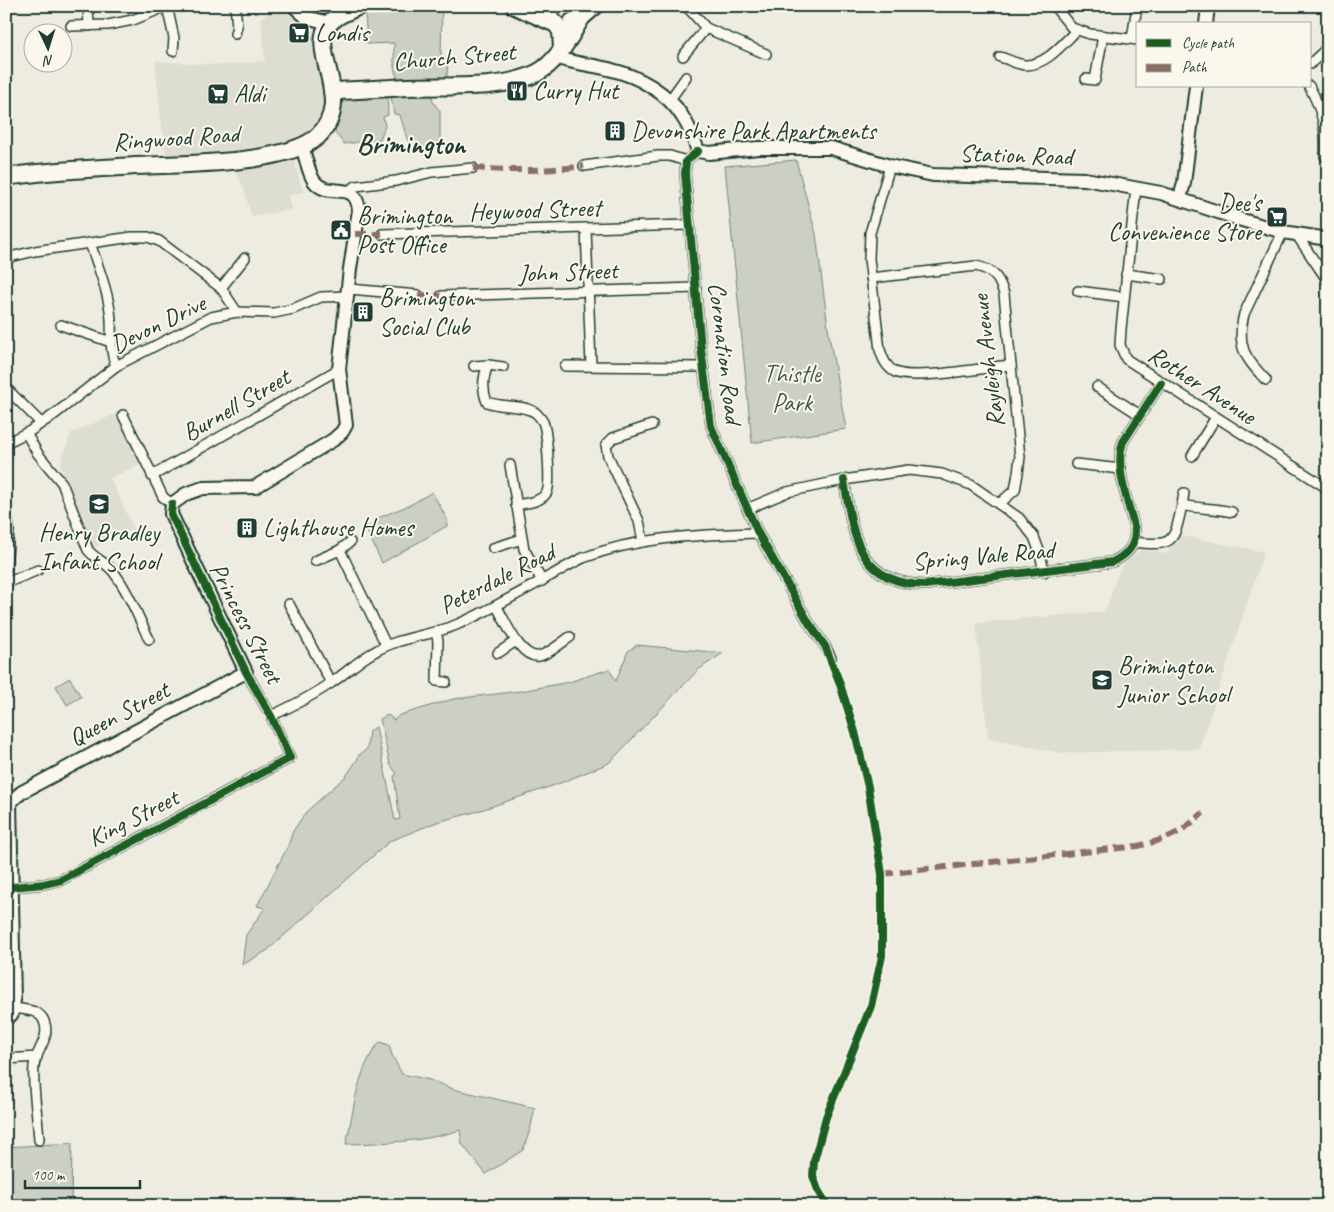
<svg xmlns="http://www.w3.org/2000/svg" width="1334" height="1212" viewBox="0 0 1334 1212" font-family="Caveat,sans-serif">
<rect width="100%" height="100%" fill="#eeece1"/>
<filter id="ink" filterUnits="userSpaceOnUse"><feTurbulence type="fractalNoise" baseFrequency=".02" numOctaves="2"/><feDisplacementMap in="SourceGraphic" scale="10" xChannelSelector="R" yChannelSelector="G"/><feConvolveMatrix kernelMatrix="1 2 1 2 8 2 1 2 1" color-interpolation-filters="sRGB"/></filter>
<g filter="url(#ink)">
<g fill="#ddddd2">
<polygon points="284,7 308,26 314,35 324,87 324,107 317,122 307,134 292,143 245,153 166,155 165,137 162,127 155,61 220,65 265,61 261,18 272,11"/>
<polygon points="293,157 303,192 289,195 292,209 252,217 243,186 234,169 266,165"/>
<polygon points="118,413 141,464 110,478 134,529 93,548 60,465 71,433"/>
<polygon points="1178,535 1264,552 1199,749 1060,753 988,738 976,623 1105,611 1120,568 1141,549 1167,554"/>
</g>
<g fill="#cbcfc4" stroke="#75867c">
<polygon points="380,6 442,6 441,58 448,58 447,78 398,81 394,68 394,43 367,44 365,12"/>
<polygon points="431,91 433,102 440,111 440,148 415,151 407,139 400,115 394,114 390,92"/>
<path d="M387 92 388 115 383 117 385 126 380 139 344 144 335 133C336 120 340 98 355 93 362 91 379 93 387 92Z"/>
<polygon points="796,160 816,234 829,335 846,429 752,443 725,166"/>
<polygon points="432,492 447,519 447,526 382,563 366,529 367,526 370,527 373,525 373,520 412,504"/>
<polygon points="637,645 723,653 698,670 609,763 558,784 475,812 437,822 390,841 268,950 242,965 246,935 265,908 257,906 288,846 293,831 306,812 346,776 357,760 359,755 367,749 369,731 376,727 395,820 400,819 394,776 397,774 390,764 380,719 388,715 394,720 400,715 453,699 521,691 569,682 609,669 616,681 628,651"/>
<polygon points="70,678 81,697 67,705 56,686"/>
<path d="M380 1042 389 1045 392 1055 402 1074 430 1080 453 1089 535 1108 530 1130 523 1150 486 1174 462 1144 460 1130C424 1142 384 1143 346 1144 354 1110 357 1068 380 1042Z"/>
<polygon points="72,1143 71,1206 6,1206 6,1147"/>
</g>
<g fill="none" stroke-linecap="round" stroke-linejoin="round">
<g stroke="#1f3d34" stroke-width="12">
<g id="street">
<polyline points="88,6 89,26"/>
<polyline points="167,6 174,38 173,51"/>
<polyline points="235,6 237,26 235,34"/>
<polyline points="684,6 689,9 706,28 766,54"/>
<polyline points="1054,6 1072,28 1090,34 1138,40"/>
<polyline points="551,21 555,6"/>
<polyline points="71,26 108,25 133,20 167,6"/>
<polyline points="1132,39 1137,6"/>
<polyline points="683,56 706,28"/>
<path d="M1000 57C1008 59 1018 65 1026 65 1047 65 1063 43 1077 30"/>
<polyline points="1310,64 1323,52 1328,44"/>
<polyline points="1086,79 1095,80 1103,36"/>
<path d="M1309 86C1322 110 1327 129 1325 156"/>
<polyline points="669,101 686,77"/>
<polyline points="698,151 686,161 685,174 701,348 711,426 758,533 809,623 825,646 831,658"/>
<polyline points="584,166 658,156 670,156 686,161"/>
<path d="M890 166 870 233 869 259 880 350C883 359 886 367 895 372 914 381 987 367 1011 365"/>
<polyline points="1136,188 1121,329 1120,345 1126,359 1327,488"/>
<polyline points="348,191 356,186 396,181 432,172 473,168"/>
<polyline points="586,228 591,366"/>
<polyline points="382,234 688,225"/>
<polyline points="1296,234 1328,281"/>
<path d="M90 243C98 267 109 293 111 319 112 336 109 350 116 366"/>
<polyline points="6,258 35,251 132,237 148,237 159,241 221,288 237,312"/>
<polyline points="1126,274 1162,279"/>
<path d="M871 278 976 266C994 270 999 278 1004 294L1020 457 1018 473 1015 490 999 504"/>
<polyline points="221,288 245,258"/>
<polyline points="349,289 418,295"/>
<polyline points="1078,291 1124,297"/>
<polyline points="441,296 696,288"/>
<polyline points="61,325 111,342"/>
<polyline points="474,366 488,365"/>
<polyline points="565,366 703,367"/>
<path d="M503 367 488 365C483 377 482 390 487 402 501 408 524 404 536 413 538 415 542 420 543 422 547 431 551 483 547 492 542 502 526 503 516 505"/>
<path d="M1266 380C1245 358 1236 347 1244 314L1283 232"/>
<polyline points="1097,387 1140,415"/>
<polyline points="6,388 41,423"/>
<polyline points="123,415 163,497 172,504"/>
<path d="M26 433 38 454 62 483 88 550C94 558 105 562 112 570 128 590 138 617 149 639"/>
<polyline points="6,443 30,431 55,414 116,366 211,317 237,312 274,313 293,309 321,297 348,296"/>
<polyline points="1192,456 1216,417"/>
<polyline points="1076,464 1121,469"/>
<polyline points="510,465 524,549 542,581"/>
<polyline points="152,476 339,369"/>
<path d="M844 480C853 535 857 583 925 585L1112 562C1127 555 1135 547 1135 530 1129 504 1114 468 1123 442L1161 383"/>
<polyline points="6,505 9,530 6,569"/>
<polyline points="1182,505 1184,493"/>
<polyline points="747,509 787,492 844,480 909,470 942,474 971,485 1019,518 1034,537 1040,553 1044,572"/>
<polyline points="643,541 639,521 608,456 606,445 613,438 652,425"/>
<path d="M1134 542C1174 547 1174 542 1182 505 1199 509 1216 508 1232 512"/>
<polyline points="493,548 522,539"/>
<polyline points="340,550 386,645"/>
<polyline points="315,561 340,550 350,542"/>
<polyline points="6,583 38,570"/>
<polyline points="289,604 331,683"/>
<path d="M497 607C505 620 520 659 539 656 549 654 561 643 570 637"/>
<polyline points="436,632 438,641 437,681 446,682"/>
<polyline points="498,653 516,641"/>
<path d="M271 716C292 706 313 696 331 683 346 673 359 660 374 652 399 637 430 636 456 625 489 611 519 593 550 576 561 570 572 563 583 558 640 536 699 535 758 533"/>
<polyline points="12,887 44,884 61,880 290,758 271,716 246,672"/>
<path d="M14 1008C25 1010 39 1009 44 1021 51 1038 36 1050 34 1066 32 1088 38 1117 39 1140"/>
<polyline points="6,1059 37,1057"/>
</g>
</g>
<g stroke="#1f3d34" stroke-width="16">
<g id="secondary">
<polyline points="294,6 306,17 329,23"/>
<polyline points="1206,24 1208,6"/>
<path d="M556 57C574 64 594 65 612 70 638 76 668 93 682 116 689 126 694 139 698 151L709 153 758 148H831L890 166 933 175 1085 179 1161 193 1242 220 1283 232 1328 239"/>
<polyline points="1180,198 1184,183 1196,86"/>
<path d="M6 1018 12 1014 14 1000 10 802 22 792 246 672 171 514 172 504 186 494 203 488 255 487 333 440 342 432 346 425 339 369 350 269 359 210C355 177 329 201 314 181 308 172 306 157 302 147"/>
</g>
</g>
<g stroke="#1f3d34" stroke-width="20">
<g id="highway">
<polyline points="515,6 556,24 561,31 562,48"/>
<polyline points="572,22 582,17 595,6"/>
<path d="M332 91C357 91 383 88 408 87 448 85 501 91 537 73 558 62 570 36 582 17"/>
<path d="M6 177C49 170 92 169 135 166 179 164 285 165 317 137 356 101 309 54 328 25 335 15 349 11 360 6"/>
</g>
</g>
<use href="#street" stroke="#fbf7ec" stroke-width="9"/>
<use href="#secondary" stroke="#fbf7ec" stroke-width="12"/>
<use href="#highway" stroke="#fbf7ec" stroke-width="16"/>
<g stroke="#8d6e63" stroke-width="6" stroke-dasharray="12 6" stroke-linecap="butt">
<path d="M473 168C510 171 547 171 584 166"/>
<polyline points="355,234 382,234"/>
<polyline points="418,295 441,296"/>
<path d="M882 874 1138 846C1168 839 1180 834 1203 813"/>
</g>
<g stroke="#fbf7ec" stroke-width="11">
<g id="cycleway">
<polyline points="698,151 686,161 685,174 701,348 711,426 758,533 809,623 825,646 839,681 855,732 868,787 882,874 882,956 871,1006 826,1117 814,1161 813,1176 818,1190 828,1206"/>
<path d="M844 480C853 535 857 583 925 585L1112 562C1127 555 1135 547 1135 530 1129 504 1114 468 1123 442L1161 383"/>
<polyline points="12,887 44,884 61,880 290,758 271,716 246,672 171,514 172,504"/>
</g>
</g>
<use href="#cycleway" stroke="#1b5e20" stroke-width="8"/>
</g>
</g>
<defs>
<g id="supermarket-square" transform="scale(1.125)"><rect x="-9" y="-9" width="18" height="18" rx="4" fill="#1f3d34" stroke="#fbf7ec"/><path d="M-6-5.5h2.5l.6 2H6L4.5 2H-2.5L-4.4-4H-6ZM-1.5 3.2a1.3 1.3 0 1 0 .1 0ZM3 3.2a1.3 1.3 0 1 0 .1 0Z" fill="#fff"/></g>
<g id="restaurant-square" transform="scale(1.125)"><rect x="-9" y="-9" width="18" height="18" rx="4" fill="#1f3d34" stroke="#fbf7ec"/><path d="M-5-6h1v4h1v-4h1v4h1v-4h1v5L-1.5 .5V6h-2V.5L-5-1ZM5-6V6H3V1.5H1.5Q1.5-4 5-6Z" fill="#fff"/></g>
<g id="building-square" transform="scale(1.125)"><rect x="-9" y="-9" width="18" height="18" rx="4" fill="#1f3d34" stroke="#fbf7ec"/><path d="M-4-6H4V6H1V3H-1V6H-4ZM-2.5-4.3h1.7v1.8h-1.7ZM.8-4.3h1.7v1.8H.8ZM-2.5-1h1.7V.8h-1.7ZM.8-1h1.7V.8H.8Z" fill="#fff"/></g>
<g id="civic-square" transform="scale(1.125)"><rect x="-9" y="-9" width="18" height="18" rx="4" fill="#1f3d34" stroke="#fbf7ec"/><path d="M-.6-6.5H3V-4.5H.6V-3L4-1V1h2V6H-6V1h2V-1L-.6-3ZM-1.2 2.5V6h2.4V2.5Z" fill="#fff"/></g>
<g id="school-square" transform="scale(1.125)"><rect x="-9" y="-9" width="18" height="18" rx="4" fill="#1f3d34" stroke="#fbf7ec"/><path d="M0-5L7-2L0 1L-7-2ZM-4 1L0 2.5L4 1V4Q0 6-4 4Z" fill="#fff"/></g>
</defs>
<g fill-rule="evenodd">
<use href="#supermarket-square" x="299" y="33"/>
<use href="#restaurant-square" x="517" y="91"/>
<use href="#supermarket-square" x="218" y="94"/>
<use href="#building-square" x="615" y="131"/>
<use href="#supermarket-square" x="1277" y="217"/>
<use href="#civic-square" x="341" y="230"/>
<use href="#building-square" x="363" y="312"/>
<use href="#school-square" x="99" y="504"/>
<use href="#building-square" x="247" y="528"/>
<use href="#school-square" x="1102" y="680"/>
</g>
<g text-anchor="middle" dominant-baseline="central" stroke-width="4" stroke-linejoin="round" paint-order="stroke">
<g font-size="25" fill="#1f3d34" stroke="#fbf7ec" text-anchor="start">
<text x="315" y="33">Londis</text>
<text x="533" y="91">Curry Hut</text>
<text x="234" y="94">Aldi</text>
<text x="631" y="131">Devonshire Park Apartments</text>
<text x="1261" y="203" text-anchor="end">Dee's<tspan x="1261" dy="29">Convenience Store</tspan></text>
<text x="357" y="216">Brimington<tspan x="357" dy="29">Post Office</tspan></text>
<text x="379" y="298">Brimington<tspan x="379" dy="29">Social Club</tspan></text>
<text x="263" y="528">Lighthouse Homes</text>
<text x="99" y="533" text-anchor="middle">Henry Bradley<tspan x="99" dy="29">Infant School</tspan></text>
<text x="1118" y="666">Brimington<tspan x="1118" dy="29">Junior School</tspan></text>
</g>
<g font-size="25" fill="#1f3d34" stroke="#fbf7ec">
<text transform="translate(454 57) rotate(-5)">Church Street</text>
<text transform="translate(176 138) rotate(-4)">Ringwood Road</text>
<text transform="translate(1016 155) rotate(2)">Station Road</text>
<text transform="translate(535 210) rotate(-2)">Heywood Street</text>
<text transform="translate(568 272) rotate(-2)">John Street</text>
<text transform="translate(158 324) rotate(-26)">Devon Drive</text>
<text transform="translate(725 353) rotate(83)">Coronation Road</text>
<text transform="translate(988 361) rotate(-97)">Rayleigh Avenue</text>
<text transform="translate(1202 385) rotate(33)">Rother Avenue</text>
<text transform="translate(236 405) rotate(-30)">Burnell Street</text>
<text transform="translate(983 556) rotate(-5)">Spring Vale Road</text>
<text transform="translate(497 579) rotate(-27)">Peterdale Road</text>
<text transform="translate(246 623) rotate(63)">Princess Street</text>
<text transform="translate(119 714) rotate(-28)">Queen Street</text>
<text transform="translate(133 818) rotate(-27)">King Street</text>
</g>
<g font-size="25" fill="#415a51" stroke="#fbf7ec">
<text x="792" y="374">Thistle<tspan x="792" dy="29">Park</tspan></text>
</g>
<g font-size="28" font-weight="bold" fill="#1f3d34" stroke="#fbf7ec">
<text x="411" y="143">Brimington</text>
</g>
</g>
<rect width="1334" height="1212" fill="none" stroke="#fbf7ec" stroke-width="25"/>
<rect x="12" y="12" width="1309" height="1187" fill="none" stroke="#1f3d34" stroke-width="2" filter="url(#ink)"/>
<rect x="1136" y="22" width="175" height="65" fill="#fbf7ec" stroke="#a3ada2"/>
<rect x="1146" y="39" width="25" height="8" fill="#1b5e20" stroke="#a3ada2"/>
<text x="1182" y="48" font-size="15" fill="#1f3d34">Cycle path</text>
<rect x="1146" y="64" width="25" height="8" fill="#8d6e63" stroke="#a3ada2"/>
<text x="1182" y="72" font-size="15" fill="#1f3d34">Path</text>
<g transform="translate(48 48) rotate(176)"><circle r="24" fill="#fbf7ec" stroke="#a3ada2"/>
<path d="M0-4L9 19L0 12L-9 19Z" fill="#1f3d34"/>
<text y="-8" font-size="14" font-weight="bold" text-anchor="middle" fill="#1f3d34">N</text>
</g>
<path d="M25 1180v8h115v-8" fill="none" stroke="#1f3d34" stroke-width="2.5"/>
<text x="32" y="1180" font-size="15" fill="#1f3d34" stroke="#fbf7ec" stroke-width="4" paint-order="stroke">100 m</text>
</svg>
